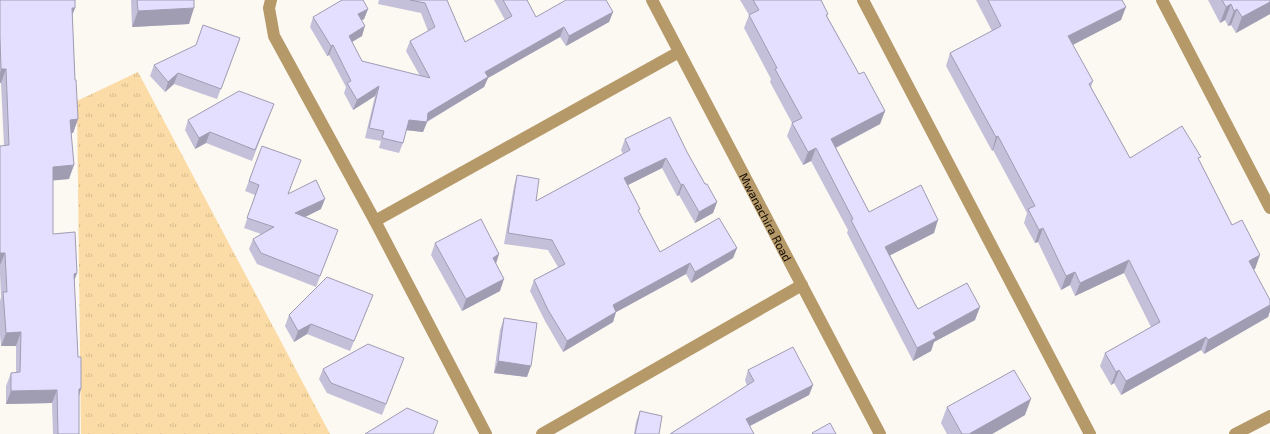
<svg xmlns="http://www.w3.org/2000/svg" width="1270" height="434" viewBox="0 0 1270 434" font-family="'Exo 2',sans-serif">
<defs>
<pattern id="grass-tufts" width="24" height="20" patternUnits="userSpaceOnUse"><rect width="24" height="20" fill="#fbdba6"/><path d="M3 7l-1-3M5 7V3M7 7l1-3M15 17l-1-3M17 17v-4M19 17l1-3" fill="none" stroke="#d6bb8d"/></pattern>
</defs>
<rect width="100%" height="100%" fill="#fcf8f2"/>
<polygon fill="url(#grass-tufts)" points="138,72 330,434 81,434 77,101"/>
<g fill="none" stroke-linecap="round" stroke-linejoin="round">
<g stroke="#b69968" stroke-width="12">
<polyline points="271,0 269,8 274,36 375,221 486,434"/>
<path id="s1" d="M652 0 880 434"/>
<polyline points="863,0 1090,434"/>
<polyline points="1162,0 1270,208"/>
<polyline points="375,221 679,52"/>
<polyline points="542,434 802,285"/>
<polyline points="1235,434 1270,416"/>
</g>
</g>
<g fill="#c4c0da">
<polygon points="0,0 75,8 72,15 75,80 78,119 73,133 71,133 69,179 53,180 53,234 77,273 74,281 78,357 81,389 79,397 79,434 53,434 52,403 6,404 6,386 11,373 16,372 16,346 1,346 0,335 0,301 1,297 0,274 0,146 4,146 1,83 0,83"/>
<polygon points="131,0 194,0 189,24 132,27"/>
<polygon points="379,0 447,0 465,42 505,20 494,0 527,0 536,17 613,12 609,22 566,46 560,37 488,78 484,87 427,122 423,132 406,130 403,143 399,153 379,148 381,141 365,138 375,96 353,110 344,93 346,87 329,55 327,56 310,27 313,17 368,9 364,19 362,20 362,36 352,42 362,61 420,76 406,51 410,41 428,31 421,13 378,4"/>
<polygon points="740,0 821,0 828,14 827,16 859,74 885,111 880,124 836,148 869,212 934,233 890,255 918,309 975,320 934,342 931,351 913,361 847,233 848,230 811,161 803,165 787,136 792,123 770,82 771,79 744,28 749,15"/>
<polygon points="976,0 1122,0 1121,20 1072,45 1093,81 1091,87 1130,158 1199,160 1255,269 1253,269 1270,300 1270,311 1268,317 1204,354 1201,350 1121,395 1114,383 1111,385 1100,366 1105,353 1151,327 1124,273 1075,296 1070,285 1061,290 1038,242 1035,243 1024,223 1027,213 993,150 992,151 946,66 950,53 992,31"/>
<polygon points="1208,0 1270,0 1270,14 1236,33 1231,25 1228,26 1225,20 1220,23"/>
<polygon points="240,38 217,99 174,84 165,92 150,76 154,65"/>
<polygon points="274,104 252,161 206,143 195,149 185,130 188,120"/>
<polygon points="625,139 687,152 705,184 717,202 713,213 695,223 679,195 677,196 662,168 628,185 639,213 660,252 737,248 733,258 691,283 686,274 616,312 613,322 563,352 545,321 530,291 534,280 558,267 548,250 504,244 514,186 517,175 536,201 623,154 621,150"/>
<polygon points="262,146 288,194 321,209 305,217 338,230 316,287 257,264 249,249 253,239 261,234 244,228 255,195 245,191"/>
<polygon points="435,243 499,254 496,264 500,291 462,311 431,255"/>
<polygon points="373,295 350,351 307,334 294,342 285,326 289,315"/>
<polygon points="504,318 527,377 494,373 500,330"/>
<polygon points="404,358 382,415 327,393 319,379 323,369"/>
<polygon points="748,370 813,385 809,395 750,426 670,434 747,386 745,380"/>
<polygon points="947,407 1025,415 992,434 947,434 941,423"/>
<polygon points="640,411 659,434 634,434 636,422"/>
</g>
<g fill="#a09cb2">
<polygon points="1270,2 1270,14 1236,33 1242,17"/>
<polygon points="1231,4 1225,20 1220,23 1226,7"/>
<polygon points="1126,7 1121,20 1063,50 1068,36"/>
<polygon points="72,8 75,8 70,21"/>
<polygon points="194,8 189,24 132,27 138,11"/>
<polygon points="368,9 364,19 355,24 358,14"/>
<polygon points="1237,9 1231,25 1228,26 1234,11"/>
<polygon points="613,12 609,22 566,46 569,36"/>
<polygon points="365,26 362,36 345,46 349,36"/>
<polygon points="564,27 560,37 488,78 484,87 426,122 427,122 423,132 405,130 409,120 428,113 485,72"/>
<polygon points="333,45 329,55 327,56 331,46"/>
<polygon points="1,69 6,69 1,83 0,83 0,73"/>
<polygon points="178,73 174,84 165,92 168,82"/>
<polygon points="379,86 375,96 353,110 357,100"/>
<polygon points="885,111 880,124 827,152 831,139"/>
<polygon points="78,119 73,133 65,133 70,120"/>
<polygon points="210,132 206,143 195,149 199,138"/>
<polygon points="998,136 993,150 992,151 996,137"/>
<polygon points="816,148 811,161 803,165 808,152"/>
<polygon points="666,158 662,168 620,189 624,178"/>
<polygon points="74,165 69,179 48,181 53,167"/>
<polygon points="683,184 679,195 677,196 681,185"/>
<polygon points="325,199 321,209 291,224 295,213"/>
<polygon points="717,202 713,213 695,223 699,212"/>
<polygon points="938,220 934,233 881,260 885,247"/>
<polygon points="1043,228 1038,242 1035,243 1039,230"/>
<polygon points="737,248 733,258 691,283 695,272"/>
<polygon points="0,253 5,253 0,265"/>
<polygon points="499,254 495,266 493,258"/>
<polygon points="1260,255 1255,269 1244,274 1249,261"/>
<polygon points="1129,260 1124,273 1075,296 1080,283"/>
<polygon points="690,263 686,274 609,316 613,305"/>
<polygon points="1075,272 1070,285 1061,290 1066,276"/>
<polygon points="77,273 72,287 74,274"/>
<polygon points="504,279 500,291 462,311 466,299"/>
<polygon points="1270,305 1270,311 1268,317 1204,354 1208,340"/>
<polygon points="980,307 975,320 934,342 931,351 913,361 917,348 933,333"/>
<polygon points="616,312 613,322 563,352 567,341"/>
<polygon points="311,324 307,334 294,342 298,331"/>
<polygon points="21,332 16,346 1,346 6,333"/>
<polygon points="1206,337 1201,350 1121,395 1126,381"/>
<polygon points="498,361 531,366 527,377 494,373"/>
<polygon points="1119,370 1114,383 1111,385 1116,372"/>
<polygon points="813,385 809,395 742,430 746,419"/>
<polygon points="79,389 81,389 76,403"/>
<polygon points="57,390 52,403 6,404 11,391"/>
<polygon points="1031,399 1025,415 992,434 969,434"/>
</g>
<g fill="#e4dffe" stroke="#a09cb2">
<polygon points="0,0 75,0 75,8 72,8 75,80 76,80 78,119 70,120 74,165 53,167 53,234 75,232 77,273 74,274 78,357 81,357 81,389 79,389 79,434 58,434 57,390 11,391 11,373 20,372 21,332 6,333 3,292 7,292 5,253 0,253 0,146 9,145 6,69 1,69 0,37"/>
<polygon points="137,0 194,0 194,8 138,11"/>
<polygon points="342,0 363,0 368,9 358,14 365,26 349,36 362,61 430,78 410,41 435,27 425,3 410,0 447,0 465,42 512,16 503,0 527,0 536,17 566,0 606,0 613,12 569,36 564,27 485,72 488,77 428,113 427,122 409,120 403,143 382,138 384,131 369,128 379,86 357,100 347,83 351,81 333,45 331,46 313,17"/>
<polygon points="753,0 821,0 828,14 826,15 859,74 864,72 885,111 831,139 869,212 921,185 938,220 885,247 916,306 918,309 967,283 980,307 933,333 936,338 917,348 851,220 853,219 816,148 808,152 792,123 802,118 775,69 777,68 749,15 759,10"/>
<polygon points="988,0 1122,0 1126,7 1068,36 1093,81 1089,84 1130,158 1182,126 1201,157 1198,158 1232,225 1242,220 1260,255 1249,261 1270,300 1270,305 1208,340 1206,337 1126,381 1119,370 1116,372 1105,353 1160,322 1129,260 1080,283 1075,272 1066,276 1043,228 1039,230 1028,209 1035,206 998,136 996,137 950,53 1001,26"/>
<polygon points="1222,0 1270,0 1270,2 1242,17 1237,9 1234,11 1231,4 1226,7"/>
<polygon points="203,25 240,38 221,89 178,73 168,82 154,65 196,45"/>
<polygon points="239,91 274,104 255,150 210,132 199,138 188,120"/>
<polygon points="670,117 687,152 705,184 707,184 717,202 699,212 683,184 681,185 666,158 624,178 640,209 638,210 660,252 719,218 737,248 695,272 690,263 613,305 616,312 567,341 548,310 534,280 565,264 552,240 508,233 517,175 539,179 536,201 630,150 625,139"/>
<polygon points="262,146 301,160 288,194 316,180 325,199 295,213 338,230 320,276 261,253 253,239 274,227 247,218 259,185 249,181"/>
<polygon points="481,219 499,254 493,258 504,279 466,299 435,243"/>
<polygon points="327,277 373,295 354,341 311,324 298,331 289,315"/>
<polygon points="504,318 537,323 531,366 498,361"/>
<polygon points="368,344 404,358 386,404 331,383 323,369"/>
<polygon points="793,347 813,385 746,419 754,434 670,434 754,381 748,370"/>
<polygon points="1014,370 1031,399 969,434 962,434 947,407"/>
<polygon points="407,408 438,421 433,434 365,434"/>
<polygon points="640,411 662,416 659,434 635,434"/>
<polygon points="830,423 836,434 813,434 812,433"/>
</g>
<g text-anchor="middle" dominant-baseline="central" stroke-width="4" stroke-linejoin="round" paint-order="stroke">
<g font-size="12" fill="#120c03" stroke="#fcf8f2">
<text stroke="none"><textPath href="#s1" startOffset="245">Mwanachira Road</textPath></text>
</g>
</g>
</svg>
